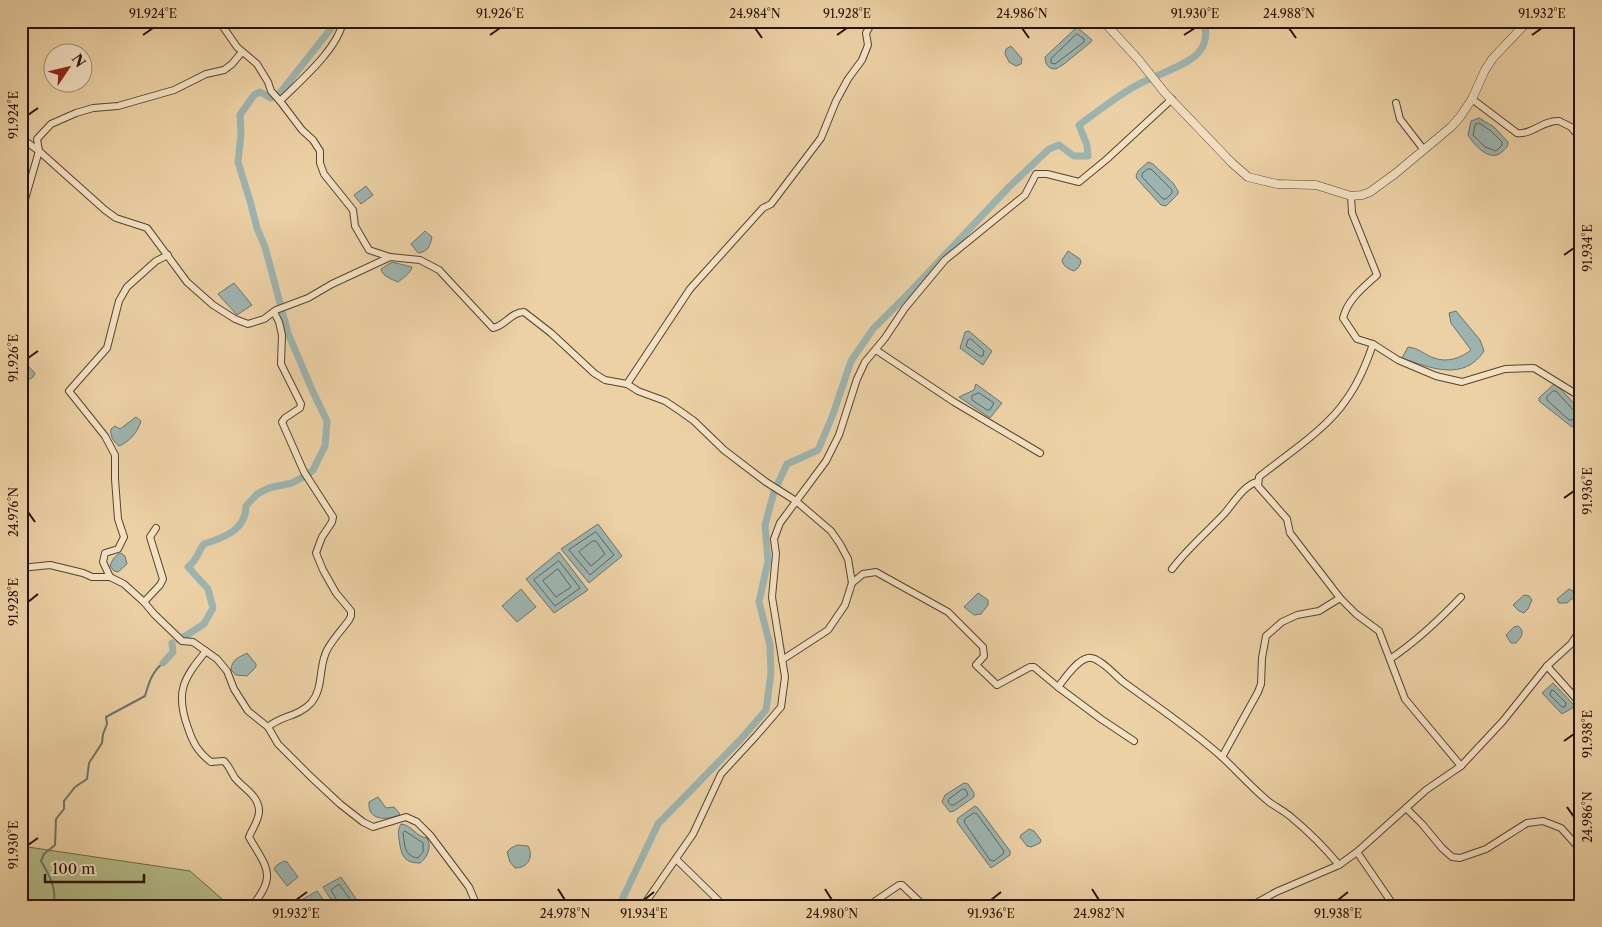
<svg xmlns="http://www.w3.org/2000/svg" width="1602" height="927" viewBox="0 0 1602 927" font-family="'Libre Caslon Text',serif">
<rect width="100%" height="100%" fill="#ecd1a4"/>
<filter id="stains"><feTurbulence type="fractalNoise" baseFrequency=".004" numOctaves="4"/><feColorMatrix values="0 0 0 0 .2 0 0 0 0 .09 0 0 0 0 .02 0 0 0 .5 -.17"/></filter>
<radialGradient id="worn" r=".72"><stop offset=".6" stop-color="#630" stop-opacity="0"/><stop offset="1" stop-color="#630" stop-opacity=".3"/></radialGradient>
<polygon fill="#b4bc88" stroke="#6e6844" points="21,846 190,871 230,906 21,906"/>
<g fill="#9cb5b0" stroke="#6d746a">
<path d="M1077 27 1092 40 1091 42 1064 64 1056 69C1048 69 1045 64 1045 57Z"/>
<polygon points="1011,46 1022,59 1021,64 1016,66 1009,62 1005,54 1006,49"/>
<path d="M1479 118 1494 127 1508 142C1508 147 1506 148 1502 152 1490 163 1474 145 1468 135L1471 121Z"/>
<polygon points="1148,162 1153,164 1173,183 1178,191 1178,194 1166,206 1161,205 1137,179 1136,176 1138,171"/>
<polygon points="366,186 373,195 361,204 354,195"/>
<path d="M425 231 432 237C430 246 428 252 418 253L411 244Z"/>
<path d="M1068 251 1080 259 1081 263 1078 268 1074 271C1068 269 1063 266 1062 260Z"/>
<path d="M392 262 412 267C411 273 403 278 398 282 391 279 382 276 381 269Z"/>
<polygon points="234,283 252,305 237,315 218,294"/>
<path d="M1456 311 1480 340 1484 351C1464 382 1430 368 1402 358L1408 347C1419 348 1425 355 1434 358 1447 363 1461 358 1471 350L1451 323 1449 313Z"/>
<polygon points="969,331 992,351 983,365 960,348 965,332"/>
<polygon points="24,362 35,373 33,377 21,385 21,366"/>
<polygon points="1555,383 1581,411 1581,419 1572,427 1539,401 1539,398"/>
<polygon points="976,384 1002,403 990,418 959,397 974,390"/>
<path d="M136 417 141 421C138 432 129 442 119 446 113 441 110 436 111 429L115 426 120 429Z"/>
<polygon points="598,524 622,556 589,583 561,549"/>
<polygon points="559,552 588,590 554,613 526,579"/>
<path d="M121 553 125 556 127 564 118 572 114 571 110 566C112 560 115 555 121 553Z"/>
<polygon points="521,589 536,607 517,622 502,606"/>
<polygon points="1569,589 1573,591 1574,597 1567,603 1559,603 1557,599"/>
<polygon points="978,593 988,600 988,605 981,614 974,615 964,607"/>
<polygon points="1524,595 1529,596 1532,600 1528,609 1524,613 1519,611 1513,605"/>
<path d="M1518 626C1525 631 1522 637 1516 643H1511L1506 635 1514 627Z"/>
<path d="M247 653 256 664V667L247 676 236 675 231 670C232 659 238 658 247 653Z"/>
<polygon points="1553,683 1573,704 1574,707 1562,714 1542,693"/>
<polygon points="964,783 968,784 974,793 974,797 954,811 950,812 942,802 945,795"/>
<path d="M378 797 386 808 394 807 400 814C388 821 367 821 369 802Z"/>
<polygon points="975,806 978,808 1010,851 1010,855 991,868 957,822 958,818"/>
<path d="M401 824C412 825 416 837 427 838 432 846 428 857 420 863 402 863 401 853 399 839 398 833 398 829 401 824Z"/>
<polygon points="1029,829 1034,831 1041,840 1040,843 1031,847 1027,846 1020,837 1021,835"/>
<path d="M517 845 528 846C534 857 528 868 515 868L510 862 507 852 511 848Z"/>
<polygon points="284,861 287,862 298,877 287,886 274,869 277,865"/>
<polygon points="341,877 361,906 335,906 323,887"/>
<polygon points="317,891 328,906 297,906 296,903"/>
</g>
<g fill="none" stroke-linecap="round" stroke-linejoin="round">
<g stroke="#626458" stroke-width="1">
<polygon points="1077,34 1084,39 1084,42 1055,64 1051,63 1051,59"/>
<polygon points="1479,123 1491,131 1502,142 1502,145 1496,151 1485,147 1473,135 1475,125"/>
<polygon points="1148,169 1151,169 1172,190 1172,193 1166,199 1163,199 1142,177 1142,174"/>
<polygon points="971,339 984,351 983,356 980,356 966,346 968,340"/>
<polygon points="1553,391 1556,391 1576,413 1576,416 1572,420 1569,420 1547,400 1547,397"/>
<polygon points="979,393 994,403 990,410 987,410 972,400 972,396"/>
<polygon points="596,532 614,555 590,575 569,550"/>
<polygon points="593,541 596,541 605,554 591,566 579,552"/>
<polygon points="559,561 580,588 555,606 534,580"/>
<polygon points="558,569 571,587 556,597 543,581"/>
<polygon points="1552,690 1554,691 1566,703 1565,707 1562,707 1550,695"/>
<polygon points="963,789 966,790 968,795 954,805 951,805 948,802 949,799"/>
<polygon points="974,813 977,814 1004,851 1003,854 994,861 990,860 964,822 965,819"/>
<path d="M405 831 423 843V852L418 858C404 856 405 846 403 833Z"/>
<polyline points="338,906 338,902 331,890 339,884 355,906"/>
</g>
<path stroke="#6d746a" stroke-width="2" d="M53 906C58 889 49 875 41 861L44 854 55 845 56 819 64 809V801L75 787 87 779 89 763 102 743 103 734 107 724 106 717 145 696C149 682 152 672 163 663"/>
<g stroke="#9cb5b0" stroke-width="7">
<polyline points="280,93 333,26 334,21"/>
<path d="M179 640 204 624 213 608 208 589 188 567C199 558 197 552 204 544 223 538 246 530 246 506L257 494 269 488 292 483 307 475 313 470 325 446 327 421 313 392 288 333 265 247 257 228 250 201 238 162 241 134 240 115 254 95 260 92 271 98"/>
<polyline points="163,663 173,652 172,643"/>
<path d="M619 906 658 824 741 739 766 710 771 673 770 645 759 602 768 561 765 525 774 492 787 464 818 450 832 417 851 361 873 329 909 293 1009 187 1049 149 1059 145 1074 156H1088L1087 145 1079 125C1100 110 1120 93 1143 82 1157 75 1189 64 1198 53 1206 45 1208 31 1203 21"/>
</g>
<g stroke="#58422a" stroke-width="8">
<g id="minor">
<polyline points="219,21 237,47 257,64 268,82 271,91 280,101"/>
<path d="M343 21C338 49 300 81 280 101L302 130 313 140 320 151V163L324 174 353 210 355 226 369 250 390 257"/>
<path d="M1472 99 1517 133C1532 135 1543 120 1559 121L1571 127 1581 139"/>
<polyline points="1396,103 1400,119 1424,150"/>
<path d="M21 138 39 151 105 210 116 218 147 228 187 282 213 305 235 319 248 324 264 319 276 310 308 298 332 284 390 257 420 260 439 270 493 328C505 326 511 312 524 312L551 333 594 373 605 380 627 384 638 391 665 401 680 411 694 421 724 450 766 482 796 501 831 531 840 544 848 559 852 583 845 605 828 630 782 660"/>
<path d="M1351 196 1352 213 1377 275C1363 288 1348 299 1343 318L1357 339 1373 344C1367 362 1357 385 1346 400 1327 429 1286 455 1259 477L1258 486 1287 519 1290 533 1340 598 1356 614 1379 631 1405 699 1461 766"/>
<polyline points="21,213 39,151 37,139 51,124 76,113 93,108 118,106 174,90 206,74 224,70 232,64 242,52"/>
<polyline points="1373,344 1398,360 1436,376 1462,382 1505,369 1534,368 1581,397"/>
<polyline points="876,350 954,402 1040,453"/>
<polyline points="627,384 690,289 763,208 771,204 821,138 836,101 848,79 862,60 868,45 866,33 873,21"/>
<path d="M21 568 50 565 83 573 92 577H110L124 584 144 602 154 614 182 641 193 642 217 659 227 671 234 689 248 711 268 727C282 715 298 717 311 703 323 689 319 670 325 655 328 644 342 630 349 620L351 616V611L336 593 323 570 316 553 322 537 332 522 333 517 304 472 282 422 285 418 300 408 301 404 281 364 282 335 279 322 274 312"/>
<path d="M1172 569C1187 549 1206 533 1224 514 1233 504 1244 485 1257 482"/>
<polyline points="110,577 103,562 105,553 118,549 124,537 118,519 115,479 115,455 105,436 69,391 107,348 119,301 127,287 156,261 168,255"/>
<path d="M852 583 863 574 876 572 948 612 983 647 984 656 976 665 997 685 1030 667H1034L1058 687C1065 678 1077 660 1088 658 1098 656 1115 675 1122 681 1156 706 1191 729 1222 757 1238 772 1252 788 1269 802 1276 807 1284 811 1291 817 1308 831 1325 848 1339 865"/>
<polyline points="144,602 160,585 163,579 150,537 156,528"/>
<path d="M206 651C183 679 175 692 188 728 193 743 198 752 211 762L224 761C229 766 231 772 235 778 243 788 258 795 259 810 260 819 252 829 249 837 266 867 278 875 252 906"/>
<path d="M1390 659C1417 641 1439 620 1461 597"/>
<polyline points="1547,666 1581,704"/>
<polyline points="1058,687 1101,719 1134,741"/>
<polyline points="268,727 278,744 310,776 340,804 363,822 373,827 406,817 417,822 430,835 469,887 477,906"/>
<polyline points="1222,757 1258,692 1261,684 1262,658 1266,636 1282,622 1297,615 1319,611 1340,598"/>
<polyline points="1406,808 1422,824 1442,848 1452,857 1460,858 1486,849 1527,823 1543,821 1561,828 1581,850"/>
<polyline points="1357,852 1394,906"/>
<polyline points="676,859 724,906"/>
<polyline points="643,906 693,834 721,774 756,736 781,707 785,677 772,597 776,554 774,539 780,523 826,461 839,435 857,379 865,362 885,338 905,308 945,260 1025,195 1036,174 1047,174 1079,182 1107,159 1172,99"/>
<polyline points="868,906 899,885 902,885 924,906"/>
<polyline points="1251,906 1276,892 1339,865 1357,852 1426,790 1461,766 1503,721 1547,666 1571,644 1581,629"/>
</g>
</g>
<g stroke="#58422a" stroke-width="9">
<polyline id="tertiary" points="1103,21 1138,59 1165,93 1232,163 1248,177 1277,184 1316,185 1351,196 1362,195 1370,192 1396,173 1451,127 1460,117 1472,99 1485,70 1493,58 1528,21"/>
</g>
<use href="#minor" stroke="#f3e1c4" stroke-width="6"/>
<use href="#tertiary" stroke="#f3e1c4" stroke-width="8"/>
</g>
<path fill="none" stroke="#271301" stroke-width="2" d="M755 28 762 38M1022 28 1029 38M1289 28 1296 38M143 35 153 28M490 35 500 28M837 35 847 28M1184 35 1195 28M1532 35 1542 28M28 115 38 108M1564 255 1574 248M28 358 38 351M1564 498 1574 491M28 512 35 522M28 602 38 594M1564 741 1574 734M1567 807 1574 817M28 845 38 838M558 889 565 900M825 889 832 900M1092 889 1099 900M296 900 307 892M644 900 654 892M991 900 1001 892M1338 900 1348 892"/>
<rect width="1602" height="927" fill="none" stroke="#ecd1a4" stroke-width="55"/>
<g transform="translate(68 68) rotate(55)"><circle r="24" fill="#f3e1c4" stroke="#a18f76"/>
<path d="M0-4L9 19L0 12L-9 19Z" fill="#8f2418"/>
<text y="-8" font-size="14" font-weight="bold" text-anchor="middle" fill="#271301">N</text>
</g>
<path d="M45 874v8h99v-8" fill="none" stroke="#271301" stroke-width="2.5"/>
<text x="52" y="874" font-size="15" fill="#271301" stroke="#f3e1c4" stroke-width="4" paint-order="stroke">100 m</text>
<rect x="28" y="28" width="1546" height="872" fill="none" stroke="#271301" stroke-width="2"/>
<g font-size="12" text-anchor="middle" fill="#271301">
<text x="153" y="18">91.924°E</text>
<text x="500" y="18">91.926°E</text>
<text x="755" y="18">24.984°N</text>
<text x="847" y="18">91.928°E</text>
<text x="1022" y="18">24.986°N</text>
<text x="1195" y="18">91.930°E</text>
<text x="1289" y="18">24.988°N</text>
<text x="1542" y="18">91.932°E</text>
<text transform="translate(14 115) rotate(-90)" y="4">91.924°E</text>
<text transform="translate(1588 248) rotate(-90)" y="4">91.934°E</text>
<text transform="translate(14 358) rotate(-90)" y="4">91.926°E</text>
<text transform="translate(1588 491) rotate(-90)" y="4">91.936°E</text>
<text transform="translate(14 512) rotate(-90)" y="4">24.976°N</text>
<text transform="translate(14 602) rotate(-90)" y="4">91.928°E</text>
<text transform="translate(1588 734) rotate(-90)" y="4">91.938°E</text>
<text transform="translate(1588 817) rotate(-90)" y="4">24.986°N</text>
<text transform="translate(14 845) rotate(-90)" y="4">91.930°E</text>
<text x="296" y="918">91.932°E</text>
<text x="565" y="918">24.978°N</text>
<text x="644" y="918">91.934°E</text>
<text x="832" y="918">24.980°N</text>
<text x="991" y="918">91.936°E</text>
<text x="1099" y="918">24.982°N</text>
<text x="1338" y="918">91.938°E</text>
</g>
<rect width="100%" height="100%" filter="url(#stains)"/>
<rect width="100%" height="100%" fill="url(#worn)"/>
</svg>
